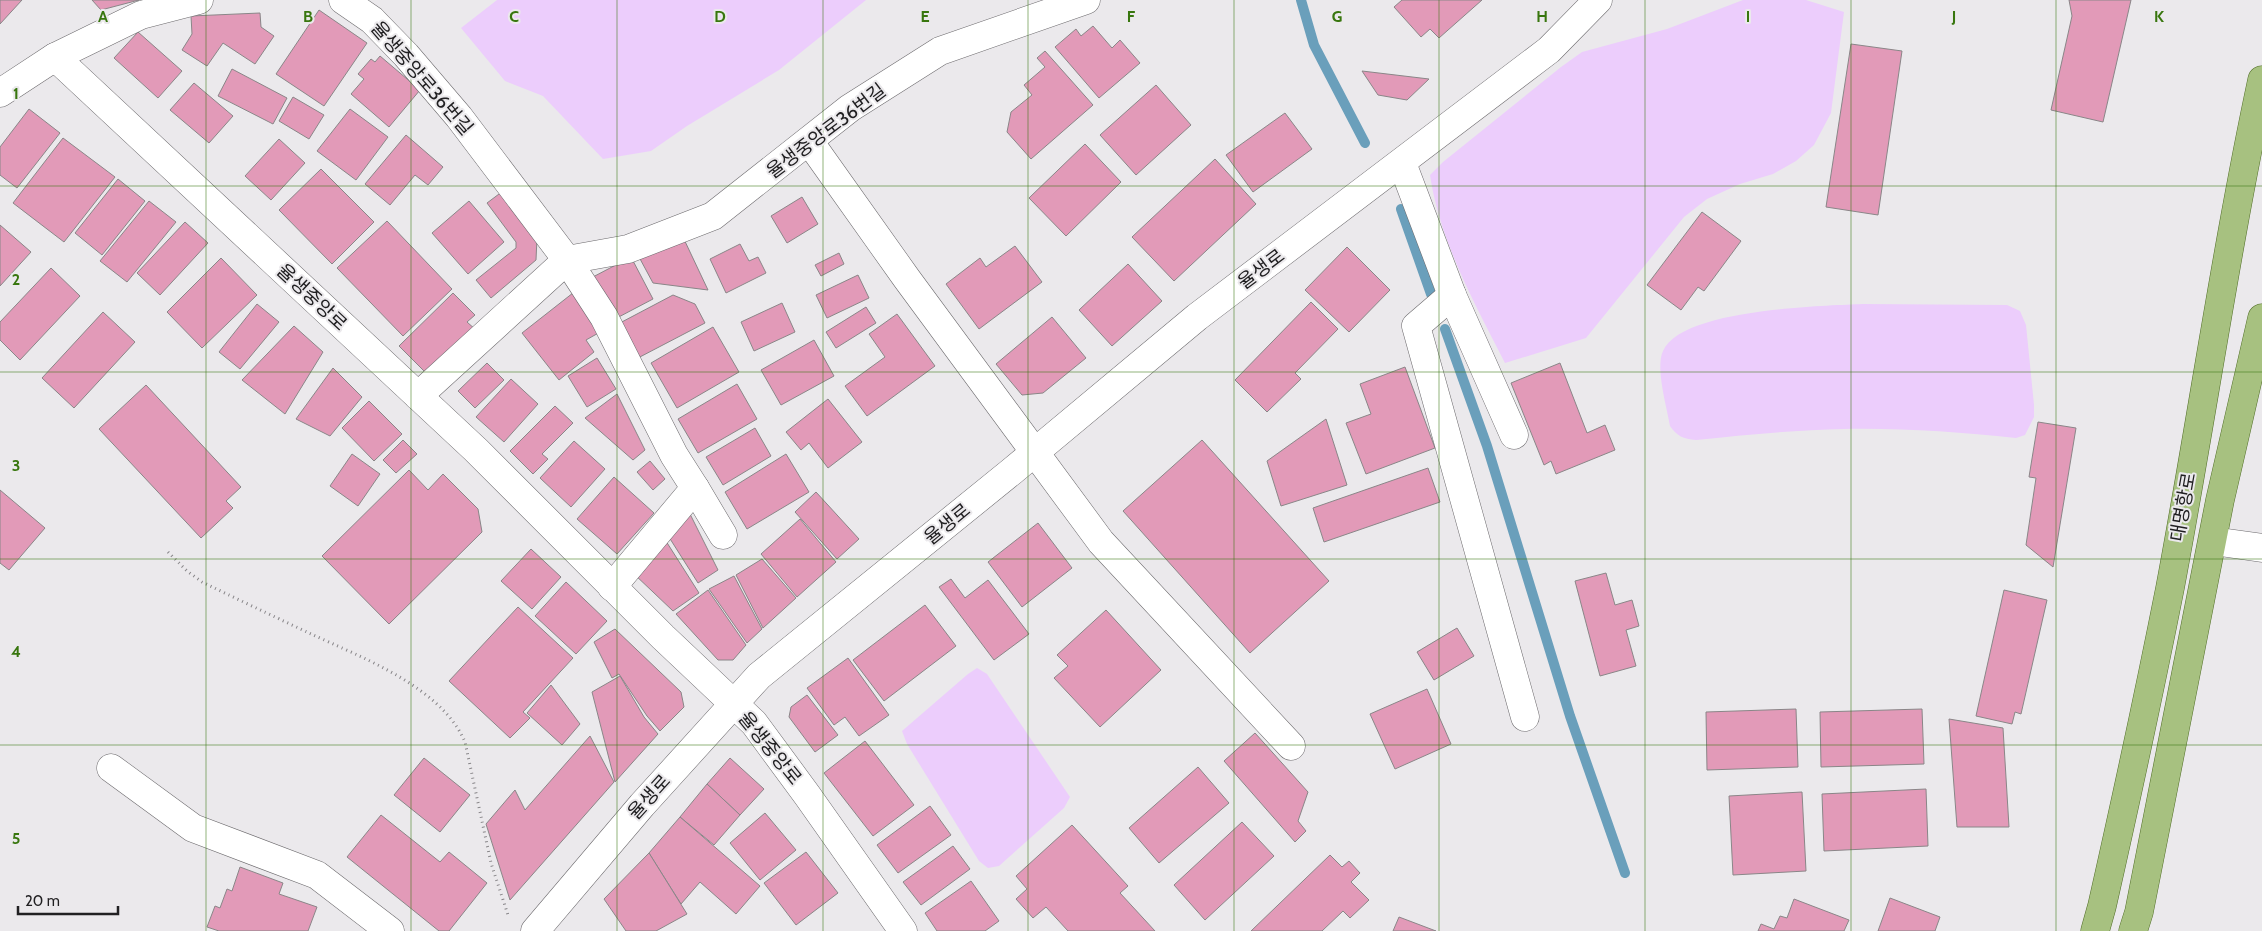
<svg xmlns="http://www.w3.org/2000/svg" width="2262" height="931" viewBox="0 0 2262 931" font-family="Cabin,'Noto Sans KR',sans-serif">
<rect width="100%" height="100%" fill="#ebe9ec"/>
<g fill="#eccdfc">
<polygon points="497,0 866,0 779,70 687,126 651,151 603,159 543,96 505,81 461,28"/>
<path d="M1743 0H1806L1844 12 1831 113 1814 145 1796 161 1773 174 1740 184 1707 199 1684 217 1586 338 1505 363C1475 304 1440 242 1430 175L1443 162 1561 67 1582 52 1667 29Z"/>
<path d="M1862 304 2007 305 2020 311 2026 325 2034 405V417L2025 435 2016 438C1959 432 1902 428 1844 429 1795 430 1745 435 1696 440 1683 439 1677 436 1670 426 1667 407 1655 368 1663 351 1681 309 1821 306 1862 304Z"/>
<polygon points="977,668 987,674 1070,797 1064,808 999,866 988,868 979,861 907,744 902,731 968,674"/>
</g>
<g fill="none" stroke-linecap="round" stroke-linejoin="round">
<g stroke="#6a9fbb" stroke-width="10">
<polyline points="1301,0 1314,45 1365,143"/>
<polyline points="1401,209 1431,294"/>
<polyline points="1445,329 1487,446 1570,716 1625,873"/>
</g>
</g>
<g fill="#e29ab8" stroke="#8a8688">
<polygon points="0,0 22,0 0,24"/>
<polygon points="92,0 139,0 101,10"/>
<polygon points="1402,0 1482,0 1439,38 1430,29 1421,37 1394,7"/>
<polygon points="2069,0 2131,0 2103,122 2051,110 2072,16"/>
<polygon points="319,10 367,43 324,106 276,74"/>
<polygon points="260,13 261,27 274,36 255,64 223,43 207,66 182,50 192,34 191,16"/>
<polygon points="1093,26 1112,48 1120,40 1140,63 1099,98 1055,47 1076,29 1081,36"/>
<polygon points="138,32 182,71 158,98 114,58"/>
<polygon points="1851,44 1902,51 1878,215 1826,207"/>
<polygon points="1045,51 1093,105 1031,159 1007,132 1011,112 1032,95 1024,85 1045,67 1037,58"/>
<polygon points="380,56 420,90 389,127 351,94 364,79 358,74 371,59 375,62"/>
<polygon points="232,69 287,98 273,124 218,96"/>
<polygon points="1362,71 1429,79 1407,100 1378,95"/>
<polygon points="194,83 233,116 209,143 170,110"/>
<polygon points="1156,85 1191,125 1136,175 1100,135"/>
<polygon points="293,97 324,115 309,139 279,121"/>
<polygon points="29,109 60,133 17,188 0,175 0,147"/>
<polygon points="350,109 388,137 356,180 317,151"/>
<polygon points="1285,113 1312,149 1253,192 1226,155"/>
<polygon points="406,135 443,167 428,185 415,175 390,205 365,184"/>
<polygon points="63,138 115,177 64,242 13,203"/>
<polygon points="279,139 305,163 271,200 245,176"/>
<polygon points="1085,144 1121,182 1066,236 1029,198"/>
<polygon points="1215,159 1256,204 1174,281 1132,237"/>
<polygon points="321,169 374,222 332,264 279,210"/>
<polygon points="118,179 145,201 102,255 75,233"/>
<polygon points="503,191 537,238 536,260 491,298 476,280 516,248 516,242 487,203"/>
<polygon points="802,197 818,224 787,243 771,216"/>
<polygon points="149,201 176,222 127,282 100,261"/>
<polygon points="469,201 504,242 468,274 432,233"/>
<polygon points="1702,212 1741,241 1704,291 1698,287 1681,310 1647,285"/>
<polygon points="387,221 452,289 403,336 337,268"/>
<polygon points="185,222 208,243 160,295 137,273"/>
<polygon points="0,225 31,252 0,286"/>
<polygon points="682,235 708,290 653,283 639,257"/>
<polygon points="740,244 749,261 758,257 766,273 726,293 710,259"/>
<polygon points="1015,246 1042,282 979,329 946,284 980,258 986,267"/>
<polygon points="1347,247 1390,290 1349,332 1305,290"/>
<polygon points="839,253 844,264 821,276 815,265"/>
<polygon points="631,257 653,299 613,320 591,278"/>
<polygon points="221,258 257,295 202,348 167,312"/>
<polygon points="1128,264 1162,301 1112,346 1079,310"/>
<polygon points="51,268 80,296 20,360 0,340 0,322"/>
<polygon points="858,275 869,298 827,318 816,295"/>
<polygon points="578,289 602,331 586,340 594,352 559,380 522,333"/>
<polygon points="453,293 475,315 467,322 476,330 429,376 399,346"/>
<polygon points="673,295 695,304 705,323 636,359 618,324"/>
<polygon points="1311,302 1338,329 1295,373 1301,379 1267,412 1235,380"/>
<polygon points="782,303 795,332 754,351 741,322"/>
<polygon points="257,304 279,322 240,369 219,352"/>
<polygon points="866,307 876,323 836,348 826,332"/>
<polygon points="103,312 135,342 74,408 42,378"/>
<polygon points="897,314 935,366 867,416 845,386 885,357 869,334"/>
<polygon points="1052,317 1086,358 1043,393 1022,395 996,364"/>
<polygon points="294,326 323,352 285,414 242,380"/>
<polygon points="713,327 739,372 677,408 651,363"/>
<polygon points="814,340 834,376 781,405 761,370"/>
<polygon points="597,358 616,389 587,407 568,376"/>
<polygon points="487,363 504,380 475,408 458,391"/>
<polygon points="1560,363 1587,433 1605,425 1615,450 1556,474 1551,461 1544,465 1511,383"/>
<polygon points="1405,367 1435,448 1366,474 1346,423 1371,414 1360,384"/>
<polygon points="333,368 362,397 330,436 296,419"/>
<polygon points="511,379 538,404 504,442 476,417"/>
<polygon points="737,384 757,419 698,453 678,419"/>
<polygon points="146,385 241,487 226,501 233,508 201,538 99,429"/>
<polygon points="617,394 645,450 633,460 585,418"/>
<polygon points="828,399 862,442 828,468 809,443 801,450 786,432"/>
<polygon points="369,401 402,434 374,461 342,428"/>
<polygon points="555,406 573,423 542,454 548,459 533,474 510,451"/>
<polygon points="1326,419 1347,485 1281,506 1267,461"/>
<polygon points="2038,422 2076,428 2053,567 2026,545 2036,478 2029,477"/>
<polygon points="755,428 771,456 723,485 706,457"/>
<polygon points="403,440 417,454 396,473 383,460"/>
<polygon points="1202,440 1329,581 1250,653 1123,511"/>
<polygon points="574,441 605,469 571,507 540,478"/>
<polygon points="352,454 380,474 358,506 330,486"/>
<polygon points="786,454 809,492 747,529 725,492"/>
<polygon points="650,461 665,479 653,490 637,472"/>
<polygon points="1428,468 1440,502 1324,542 1313,508"/>
<polygon points="409,470 428,490 443,474 478,509 482,532 389,624 322,556"/>
<polygon points="614,477 654,513 617,554 577,519"/>
<polygon points="0,490 45,528 9,570 0,563"/>
<polygon points="816,492 859,539 837,559 795,512"/>
<polygon points="687,508 718,570 698,583 667,534"/>
<polygon points="800,519 836,562 797,597 761,554"/>
<polygon points="1038,523 1072,568 1022,607 988,562"/>
<polygon points="664,538 699,593 673,611 633,573"/>
<polygon points="531,549 561,577 532,609 501,581"/>
<polygon points="762,559 796,598 763,628 736,575"/>
<polygon points="1606,573 1615,605 1632,600 1639,626 1626,630 1636,666 1600,676 1575,581"/>
<polygon points="734,576 762,629 747,643 709,589"/>
<polygon points="951,579 965,598 988,580 1029,634 994,660 939,587"/>
<polygon points="566,582 607,621 576,654 535,616"/>
<polygon points="708,590 746,645 733,660 718,660 676,614"/>
<polygon points="2004,590 2047,600 2021,714 2015,712 2012,724 1976,716"/>
<polygon points="925,605 956,646 884,701 853,660"/>
<polygon points="518,607 573,658 523,712 530,718 510,738 449,681"/>
<polygon points="1106,610 1161,670 1100,727 1054,678 1068,666 1057,655"/>
<polygon points="1457,628 1474,656 1434,680 1417,652"/>
<polygon points="615,629 681,692 684,707 660,731 647,716 619,674 612,678 594,642"/>
<polygon points="848,658 889,715 859,736 845,717 834,725 807,688"/>
<polygon points="620,676 644,717 658,734 615,782 592,692"/>
<polygon points="551,685 580,724 562,745 527,713"/>
<polygon points="1427,689 1451,744 1395,769 1370,714"/>
<polygon points="807,695 838,735 815,752 789,717 791,707"/>
<polygon points="1796,709 1798,767 1707,770 1706,712"/>
<polygon points="1922,709 1924,764 1821,767 1820,712"/>
<polygon points="1949,719 2003,728 2009,827 1957,827"/>
<polygon points="1255,733 1308,792 1298,821 1306,831 1295,842 1224,761"/>
<polygon points="590,736 614,782 510,900 486,824 515,790 525,810"/>
<polygon points="865,741 914,805 873,836 824,773"/>
<polygon points="424,758 470,795 440,832 394,795"/>
<polygon points="730,758 764,789 740,815 707,784"/>
<polygon points="1198,767 1229,803 1159,863 1129,828"/>
<polygon points="707,784 740,815 714,845 680,817"/>
<polygon points="1926,789 1928,846 1824,851 1822,794"/>
<polygon points="1802,792 1806,871 1733,875 1729,796"/>
<polygon points="930,806 951,835 898,873 877,845"/>
<polygon points="765,813 796,850 760,880 730,843"/>
<polygon points="381,815 440,862 449,852 487,883 449,931 439,931 347,857"/>
<polygon points="680,817 760,886 736,914 700,882 681,904 649,853"/>
<polygon points="1242,822 1274,856 1205,920 1174,885"/>
<polygon points="1072,825 1128,886 1120,893 1155,931 1068,931 1046,907 1033,918 1016,899 1027,889 1016,876"/>
<polygon points="953,846 970,869 921,905 903,882"/>
<polygon points="806,852 838,893 796,925 764,883"/>
<polygon points="649,853 687,914 656,931 626,931 604,899"/>
<polygon points="1330,855 1342,867 1349,861 1360,873 1351,882 1369,900 1350,918 1343,911 1322,931 1251,931"/>
<polygon points="240,867 283,883 279,894 317,907 308,931 219,931 207,927 215,906 220,908 227,889 232,891"/>
<polygon points="971,881 999,921 985,931 937,931 925,913"/>
<polygon points="1890,898 1940,917 1935,931 1878,931"/>
<polygon points="1794,899 1849,920 1844,931 1758,931 1761,924 1774,929 1780,916 1787,918"/>
<polygon points="1399,917 1436,931 1393,931"/>
</g>
<g fill="none" stroke-linecap="round" stroke-linejoin="round">
<g stroke="#6c6a6d" stroke-width="29">
<g id="minor">
<polyline points="343,0 372,20 406,55 459,117 567,260 604,317 674,455 695,488 612,587"/>
<polyline points="55,57 141,15 199,0"/>
<polyline points="0,93 55,57 476,450 663,637 754,723 807,795 903,931"/>
<polyline points="809,141 907,279 1101,542 1291,746"/>
<polyline points="1402,163 1452,295 1514,435"/>
<polyline points="1452,295 1416,326 1525,717"/>
<polyline points="418,396 567,260 628,249 713,216 850,108 940,51 1086,0"/>
<polyline points="695,488 723,535"/>
<polyline points="2213,541 2262,548"/>
<polyline points="111,768 193,828 317,875 390,931"/>
<polyline points="535,931 642,805 759,676 1011,472 1197,317 1549,50 1598,0"/>
</g>
</g>
<g stroke="#526e28" stroke-width="29">
<g id="major">
<path d="M2095 931 2102 906C2126 800 2149 694 2170 588 2202 418 2226 248 2262 80"/>
<polyline points="2133,931 2139,912 2220,500 2262,318"/>
</g>
</g>
<path stroke="#888689" stroke-width="3" stroke-dasharray="1 4" stroke-linecap="butt" d="M168 552 187 571 202 582C237 599 273 616 309 633 360 657 441 686 465 742L491 863 508 915"/>
<use href="#minor" stroke="#fff" stroke-width="28"/>
<use href="#major" stroke="#a7c180" stroke-width="28"/>
</g>
<path fill="none" stroke="#38760e" stroke-width="1" stroke-opacity="0.55" d="M206 0V931M411 0V931M617 0V931M823 0V931M1028 0V931M1234 0V931M1439 0V931M1645 0V931M1851 0V931M2056 0V931M0 186H2262M0 372H2262M0 559H2262M0 745H2262"/>
<g text-anchor="middle" dominant-baseline="central" stroke-width="4" stroke-linejoin="round" paint-order="stroke">
<g font-size="19" fill="#212022" stroke="#ebe9ec">
<text transform="translate(422 78) rotate(49)">율생중앙로36번길</text>
<text transform="translate(826 131) rotate(-37)">율생중앙로36번길</text>
<text transform="translate(1261 269) rotate(-37)">율생로</text>
<text transform="translate(312 297) rotate(43)">율생중앙로</text>
<text transform="translate(2183 507) rotate(-80)">대명항로</text>
<text transform="translate(947 524) rotate(-39)">율생로</text>
<text transform="translate(770 748) rotate(51)">율생중앙로</text>
<text transform="translate(649 797) rotate(-48)">율생로</text>
</g>
</g>
<g font-size="16" text-anchor="middle" font-weight="bold" fill="#38760e" stroke="#ebe9ec" stroke-width="4" stroke-linejoin="round" paint-order="stroke">
<text x="103" y="22">A</text>
<text x="308" y="22">B</text>
<text x="514" y="22">C</text>
<text x="720" y="22">D</text>
<text x="925" y="22">E</text>
<text x="1131" y="22">F</text>
<text x="1337" y="22">G</text>
<text x="1542" y="22">H</text>
<text x="1748" y="22">I</text>
<text x="1954" y="22">J</text>
<text x="2159" y="22">K</text>
<text x="16" y="99">1</text>
<text x="16" y="285">2</text>
<text x="16" y="471">3</text>
<text x="16" y="657">4</text>
<text x="16" y="844">5</text>
</g>
<path d="M18 906v8h100v-8" fill="none" stroke="#212022" stroke-width="2.5"/>
<text x="25" y="906" font-size="15" fill="#212022" stroke="#ebe9ec" stroke-width="4" paint-order="stroke">20 m</text>
</svg>
